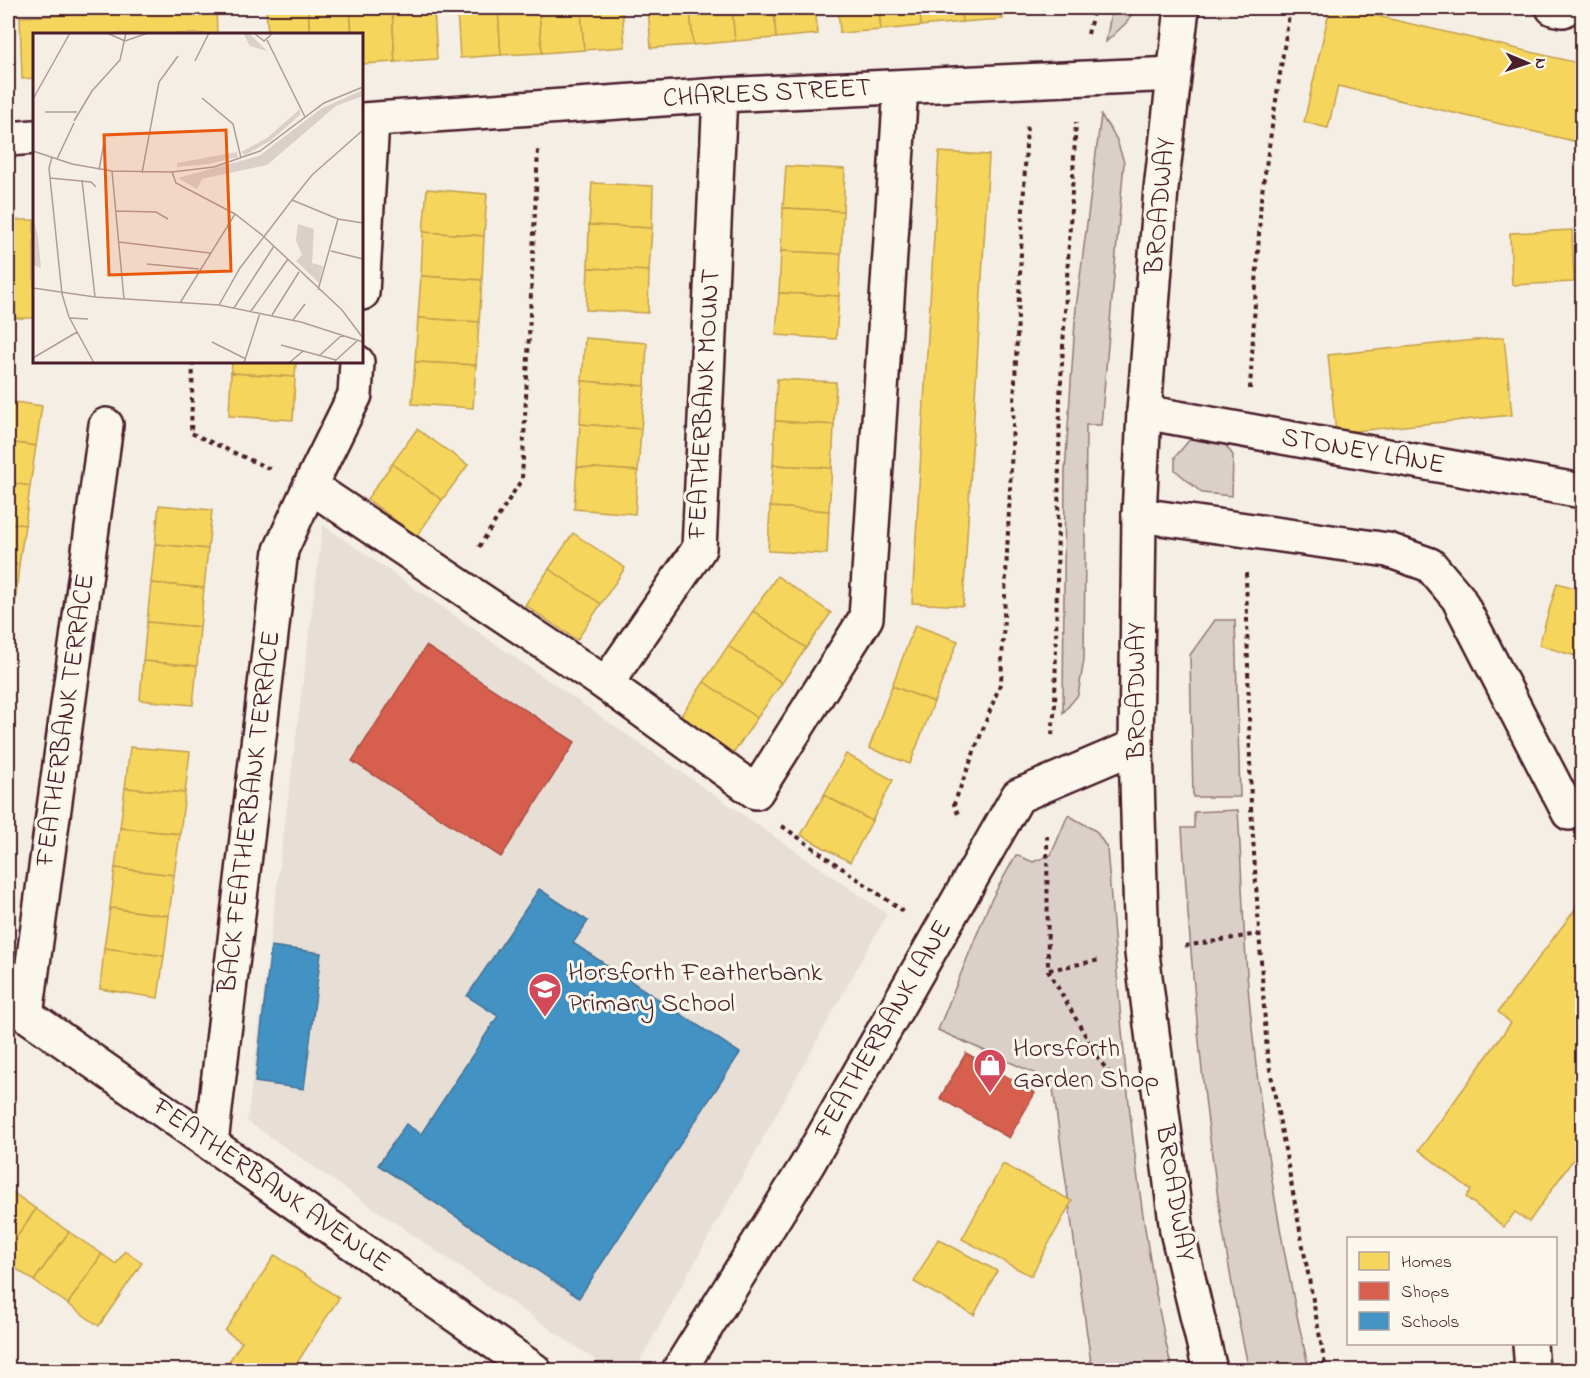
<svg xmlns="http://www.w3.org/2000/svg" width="1590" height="1378" viewBox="0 0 1590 1378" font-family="'Indie Flower',sans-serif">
<rect width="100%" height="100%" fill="#f4eee4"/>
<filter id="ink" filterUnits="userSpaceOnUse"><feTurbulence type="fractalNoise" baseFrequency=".0167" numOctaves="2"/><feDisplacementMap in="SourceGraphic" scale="12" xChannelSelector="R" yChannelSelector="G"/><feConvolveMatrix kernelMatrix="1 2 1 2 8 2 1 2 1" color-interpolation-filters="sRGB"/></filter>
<g filter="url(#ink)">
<polygon fill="#e7dfd6" points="323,525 887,914 635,1370 610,1370 247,1121"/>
<g fill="#dbd0c9" stroke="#92787a" stroke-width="1.5">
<polygon points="1112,8 1136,8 1126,23 1106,42"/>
<polygon points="1101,115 1116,138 1124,162 1101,425 1086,425 1084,660 1078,695 1063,713 1065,472 1076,308"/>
<polygon points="1191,438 1223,442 1233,455 1232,496 1202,493 1175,470 1175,457"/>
<polygon points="1215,620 1235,620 1240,797 1193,797 1190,655"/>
<path d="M1238 810C1242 872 1243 935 1249 997 1260 1122 1281 1248 1309 1370H1249C1210 1192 1194 1011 1182 828H1194V812Z"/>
<path d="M1068 815 1096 831 1107 848C1121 1023 1132 1200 1172 1370H1092L1052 1081 938 1030 990 902 1016 855 1033 862 1051 855Z"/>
</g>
<g fill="#f6d55c" stroke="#c29e4d" stroke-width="1.5">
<polygon points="266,8 308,8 310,34 268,34"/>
<polygon points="308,8 350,8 352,34 310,34"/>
<polygon points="350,8 392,8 395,62 362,64 362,34 352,34"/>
<polygon points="392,8 434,8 437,59 395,62"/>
<polygon points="457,8 498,8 501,55 460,58"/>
<polygon points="498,8 539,8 542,53 501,55"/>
<polygon points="539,8 581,8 584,50 542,53"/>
<polygon points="581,8 622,8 625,47 584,50"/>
<polygon points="648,8 690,8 693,45 651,48"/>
<polygon points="690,8 732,8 735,41 693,45"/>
<polygon points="732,8 774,8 776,38 735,41"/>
<polygon points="774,8 815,8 818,34 776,38"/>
<polygon points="838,8 879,8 881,30 840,33"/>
<polygon points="879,8 920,8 921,26 881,30"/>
<polygon points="920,8 961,8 962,22 921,26"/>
<polygon points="961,8 1002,8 1003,19 962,22"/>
<polygon points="1330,8 1343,8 1582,64 1582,143 1338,86 1328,128 1304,122"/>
<polygon points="216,9 217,34 34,34 34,78 22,79 20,17"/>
<polygon points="939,152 989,155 963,606 912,603"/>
<polygon points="786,166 845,169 843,211 783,208"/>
<polygon points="592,183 653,186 652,228 589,225"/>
<polygon points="427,189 487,194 484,236 423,232"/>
<polygon points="783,208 843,211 841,254 781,251"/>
<polygon points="13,220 34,220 34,318 15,318"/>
<polygon points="589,225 652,228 649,271 588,268"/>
<polygon points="1572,230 1574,282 1512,285 1510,233"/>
<polygon points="423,232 484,236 482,280 421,276"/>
<polygon points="781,251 841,254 839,296 779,293"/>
<polygon points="588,268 649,271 648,313 586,310"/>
<polygon points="421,276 482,280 479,322 418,318"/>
<polygon points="779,293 839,296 836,339 776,335"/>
<polygon points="418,318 479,322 476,365 415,362"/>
<polygon points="1504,337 1512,415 1336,433 1328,355"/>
<polygon points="585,338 647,343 645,386 582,381"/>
<polygon points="232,362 296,362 295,377 231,373"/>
<polygon points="415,362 476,365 473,408 412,404"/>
<polygon points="231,373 295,377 293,420 229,416"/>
<polygon points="777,379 836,382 834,425 775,421"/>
<polygon points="582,381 645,386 641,429 580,424"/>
<polygon points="8,401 42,406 36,446 8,442"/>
<polygon points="775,421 834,425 832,468 773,465"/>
<polygon points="580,424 641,429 638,471 577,467"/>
<polygon points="417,429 468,465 442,500 392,464"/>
<polygon points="8,442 36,446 30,486 8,482"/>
<polygon points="392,464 442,500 417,536 367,499"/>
<polygon points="773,465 832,468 829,511 770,507"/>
<polygon points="577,467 638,471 635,514 574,509"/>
<polygon points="8,482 30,486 25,525 8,523"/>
<polygon points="159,505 212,510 208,549 155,544"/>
<polygon points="770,507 829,511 827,554 768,551"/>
<polygon points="8,523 25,525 19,565 8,563"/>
<polygon points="573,533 625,568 601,604 549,569"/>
<polygon points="155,544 208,549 204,588 151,583"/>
<polygon points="8,563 19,565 15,605 8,604"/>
<polygon points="549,569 601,604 577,640 525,605"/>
<polygon points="777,576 831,613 806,648 753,611"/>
<polygon points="151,583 204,588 200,627 147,622"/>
<polygon points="1557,583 1582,590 1582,658 1539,645"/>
<polygon points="753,611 806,648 782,683 728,646"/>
<polygon points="147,622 200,627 197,666 143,661"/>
<polygon points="915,625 958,641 934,702 892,686"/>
<polygon points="728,646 782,683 757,718 704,682"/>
<polygon points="143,661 197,666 193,705 140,700"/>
<polygon points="704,682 757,718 733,754 680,717"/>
<polygon points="892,686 934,702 910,764 869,748"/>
<polygon points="130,747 190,752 185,793 125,788"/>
<polygon points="846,754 893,780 872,821 824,795"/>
<polygon points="125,788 185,793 180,834 120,828"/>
<polygon points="824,795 872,821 850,862 801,835"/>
<polygon points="120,828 180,834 174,875 115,868"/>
<polygon points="115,868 174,875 169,916 110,908"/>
<polygon points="1582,900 1582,1147 1529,1222 1515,1212 1504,1227 1466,1197 1471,1190 1419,1150 1511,1023 1498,1012"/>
<polygon points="110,908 169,916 164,956 104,948"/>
<polygon points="104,948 164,956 158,998 100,989"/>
<polygon points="1003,1164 1072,1201 1031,1276 962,1239"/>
<polygon points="8,1189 36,1209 8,1250"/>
<polygon points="36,1209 69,1232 34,1281 8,1263 8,1250"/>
<polygon points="69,1232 102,1254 68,1304 34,1281"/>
<polygon points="938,1239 997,1271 974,1315 914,1282"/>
<polygon points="125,1251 142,1263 99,1326 68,1304 102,1254 116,1264"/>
<polygon points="275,1255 339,1298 293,1369 296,1370 223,1370 242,1342 225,1331"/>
</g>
<g fill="#d6604d" stroke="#ac4c43" stroke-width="1.5">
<polygon points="426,646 575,742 501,857 352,761"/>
<polygon points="966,1053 1035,1093 1009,1138 940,1098"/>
</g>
<g fill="#4393c3" stroke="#457095" stroke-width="1.5">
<polygon points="539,889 588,921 573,943 740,1053 579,1298 378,1165 406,1124 421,1134 498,1016 467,996"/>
<polygon points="271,946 321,953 304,1089 255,1082"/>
</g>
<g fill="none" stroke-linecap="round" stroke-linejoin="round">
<g stroke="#4a1f2b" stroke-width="38">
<g id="minor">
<polyline points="1553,8 1563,10"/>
<polyline points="362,120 720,95 1174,74"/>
<polyline points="8,139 34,137"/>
<polyline points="362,293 372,120"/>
<polyline points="1144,412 1582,491"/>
<polyline points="310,486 606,684 756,792 866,618 901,87"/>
<polyline points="1139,515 1388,550 1430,565 1458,598 1569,813"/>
<polyline points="606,684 699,549 720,95"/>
<polyline points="8,1002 534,1370"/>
<polyline points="26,1015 106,425"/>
<polyline points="211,1143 281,550 310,486 355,395 357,362"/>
<polyline points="1530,1344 1532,1370"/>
<polyline points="679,1370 807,1165 1018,796 1136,746"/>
</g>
</g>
<g stroke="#4a1f2b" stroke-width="38">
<polyline id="highway" points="1182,8 1161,189 1144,412 1139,515 1136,746 1142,953 1177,1231 1210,1370"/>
</g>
<g stroke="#4a1f2b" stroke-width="4" stroke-dasharray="4.5 4.5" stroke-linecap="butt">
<polyline points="1088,34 1094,8"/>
<polyline points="193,362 191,433 270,469"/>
<polyline points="1250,389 1261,199 1290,8"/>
<polyline points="479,547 522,479 538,150"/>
<polyline points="1246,573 1251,807 1267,1053 1326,1370"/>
<polyline points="1052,735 1055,705 1060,398 1076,122"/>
<polyline points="958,814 954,804 1001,682 1027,124"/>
<polyline points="782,826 903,911"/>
<polyline points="1047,835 1048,970 1100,1061 1112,1076"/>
<polyline points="1185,946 1258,934"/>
<polyline points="1049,970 1100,960"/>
</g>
<use href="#minor" stroke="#fbf7ec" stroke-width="33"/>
<use href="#highway" stroke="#fbf7ec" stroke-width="33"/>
</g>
</g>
<defs>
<g id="school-pin" transform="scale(1.725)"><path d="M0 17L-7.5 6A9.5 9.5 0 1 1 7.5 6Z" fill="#d1495b" stroke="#fbf7ec"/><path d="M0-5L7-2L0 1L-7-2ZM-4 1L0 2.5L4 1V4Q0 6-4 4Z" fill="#fff"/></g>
<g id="shop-pin" transform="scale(1.725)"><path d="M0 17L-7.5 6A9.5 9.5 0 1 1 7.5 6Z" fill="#d1495b" stroke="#fbf7ec"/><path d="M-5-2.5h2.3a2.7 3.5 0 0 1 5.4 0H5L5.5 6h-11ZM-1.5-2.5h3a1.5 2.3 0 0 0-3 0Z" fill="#fff"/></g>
</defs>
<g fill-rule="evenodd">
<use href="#school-pin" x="545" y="989"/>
<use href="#shop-pin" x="990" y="1065"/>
</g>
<g text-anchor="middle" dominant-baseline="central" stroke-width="6" stroke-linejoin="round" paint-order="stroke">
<g font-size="27" fill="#4a1f2b" stroke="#fbf7ec">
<text transform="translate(767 94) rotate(-3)">CHARLES STREET</text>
<text transform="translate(1161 206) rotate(-85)">BROADWAY</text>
<text transform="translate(705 404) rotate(-87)">FEATHERBANK MOUNT</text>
<text transform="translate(1363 452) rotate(10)">STONEY LANE</text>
<text transform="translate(1137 691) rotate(-90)">BROADWAY</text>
<text transform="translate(66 720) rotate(-82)">FEATHERBANK TERRACE</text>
<text transform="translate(250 812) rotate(-83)">BACK FEATHERBANK TERRACE</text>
<text transform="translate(884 1030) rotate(-60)">FEATHERBANK LANE</text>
<text transform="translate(271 1186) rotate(35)">FEATHERBANK AVENUE</text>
<text transform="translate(1174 1193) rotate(81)">BROADWAY</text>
</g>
<g font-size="27" fill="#4a1f2b" stroke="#fbf7ec" text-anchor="start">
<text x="568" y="973">Horsforth Featherbank<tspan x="568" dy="31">Primary School</tspan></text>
<text x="1013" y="1049">Horsforth<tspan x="1013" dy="31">Garden Shop</tspan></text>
</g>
</g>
<g transform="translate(33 33)">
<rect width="330" height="330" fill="#f4eee4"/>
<path d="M210 0H216L234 18 217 13ZM330 57V63L303 73 234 132 169 146 164 156 145 145 226 123 289 75ZM267 76V82L237 108 212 122 208 119 234 105ZM204 119 205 124 176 131 144 134V130ZM0 184 5 204 8 235 0 232ZM265 191 281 196 279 230 290 233 286 250 263 228 269 222 263 208Z" fill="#dbd0c9"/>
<path fill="none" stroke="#b09b9a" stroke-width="1.5" d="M74 0 92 8M221 0 231 8 240 0M245 0H277M234 7 272 84M92 8 115 0M162 28 176 0M169 65 200 91 208 125M0 66 37 0M12 79H44M41 88 59 58 87 27 93 0M0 118 39 131 79 138 139 139 181 134 227 118 291 70 330 54M19 124 16 135 29 261 36 284 61 330M24 126 41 90M66 137 72 104M79 138 91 266M139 139 143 150 202 181 229 202 309 277 330 305M109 140 126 49 145 23M17 145 58 149 63 154M49 147 62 264M259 167 305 186 330 190M83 178 123 179 135 186M86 209 177 220M298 218 330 226M114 231 166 236M0 255 62 264 186 272 268 289 330 309M285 257 305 186M147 270 202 181M186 272 207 235 259 167 279 142 330 97M201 275 241 213M218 278 255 226M239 282 266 239M37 285 55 286M260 287 272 271M179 309 213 326M248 312 303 327M286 323 309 302M0 325 44 299M301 329 325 307M211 330 227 280M256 330 270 318"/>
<path fill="#e8590c" fill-opacity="0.15" stroke="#e8590c" stroke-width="3" d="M193 97 198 238 76 242 71 102Z"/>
<rect width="330" height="330" fill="none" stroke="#4a1f2b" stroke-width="3"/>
</g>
<rect width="1590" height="1378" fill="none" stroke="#fbf7ec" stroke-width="30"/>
<rect x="15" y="15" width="1560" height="1348" fill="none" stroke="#4a1f2b" stroke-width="2" filter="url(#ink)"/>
<rect x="1347" y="1237" width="210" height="108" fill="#fbf7ec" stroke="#b4a19f" stroke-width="1.5"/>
<rect x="1359" y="1252" width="30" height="18" fill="#f6d55c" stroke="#b4a19f" stroke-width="1.5"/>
<text x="1401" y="1267" font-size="18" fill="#4a1f2b">Homes</text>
<rect x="1359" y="1282" width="30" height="18" fill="#d6604d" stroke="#b4a19f" stroke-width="1.5"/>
<text x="1401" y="1297" font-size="18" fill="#4a1f2b">Shops</text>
<rect x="1359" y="1312" width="30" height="18" fill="#4393c3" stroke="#b4a19f" stroke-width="1.5"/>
<text x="1401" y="1327" font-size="18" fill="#4a1f2b">Schools</text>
<g transform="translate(1527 63) rotate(92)" stroke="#fbf7ec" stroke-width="4.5" paint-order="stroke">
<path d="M0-4.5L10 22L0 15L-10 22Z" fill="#4a1f2b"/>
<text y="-9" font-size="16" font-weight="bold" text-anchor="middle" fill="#4a1f2b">N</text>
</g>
</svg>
